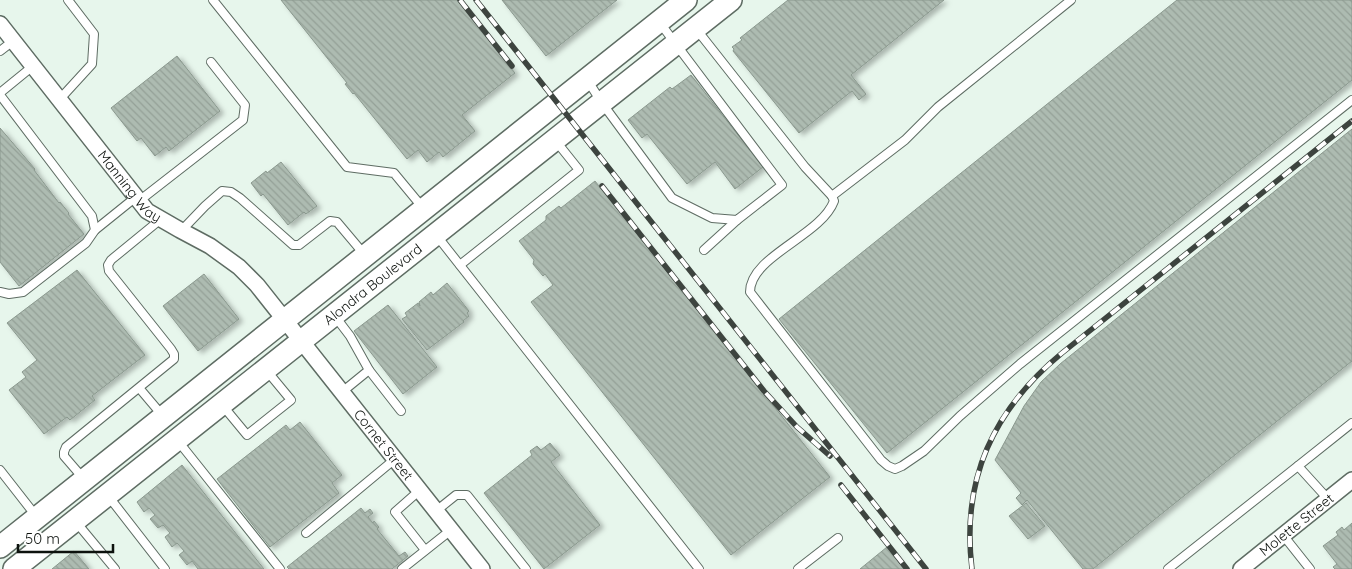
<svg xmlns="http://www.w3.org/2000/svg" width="1352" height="569" viewBox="0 0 1352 569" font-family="Quicksand,sans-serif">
<defs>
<pattern id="building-back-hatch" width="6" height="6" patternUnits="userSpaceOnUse" patternTransform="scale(1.25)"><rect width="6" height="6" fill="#adbbb1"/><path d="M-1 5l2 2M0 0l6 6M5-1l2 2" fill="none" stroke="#94a097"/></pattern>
<filter id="shadow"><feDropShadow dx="4" dy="2.5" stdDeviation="2.5" flood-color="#0004"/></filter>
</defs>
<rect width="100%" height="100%" fill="#e7f6ec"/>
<g fill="url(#building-back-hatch)" stroke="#8a988e" filter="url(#shadow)">
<polygon points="281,0 457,0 515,73 462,115 475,131 443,157 439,152 427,162 418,150 407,159 354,93 353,94 345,84 347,83"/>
<polygon points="502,0 617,0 546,56"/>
<polygon points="788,0 944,0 851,75 866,94 859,100 852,91 799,133 733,51 734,49 732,47 742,40 740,38"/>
<polygon points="1177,0 1352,0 1352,80 887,453 779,319"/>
<polygon points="177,56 220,111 169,151 166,147 155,156 141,138 137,141 111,108"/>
<polygon points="691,75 763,167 735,189 715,162 687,184 647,134 642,138 628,120 670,87 672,89"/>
<polygon points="0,128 35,169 34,170 59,203 60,202 69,213 68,214 84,234 19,286 0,262"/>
<polygon points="1352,129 1352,361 1093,569 1083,569 1027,500 1022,505 1016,498 1021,493 995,460 1024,406 1041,382 1060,364"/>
<polygon points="281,162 317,206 306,214 304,212 288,225 263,194 261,196 251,183 266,171 267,173"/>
<polygon points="595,181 830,477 731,555 531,302 553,285 545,274 543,276 533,264 534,260 519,241 546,220 546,216 559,206 561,208"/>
<polygon points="77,270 145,355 92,396 95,400 70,420 67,417 44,434 9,390 26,377 22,372 37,360 7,323"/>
<polygon points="204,274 239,319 198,351 163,306"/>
<polygon points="447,283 469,311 467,313 469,316 463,321 464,322 427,350 402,319 407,316 405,313 418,303 420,306 419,302 431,292 433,295"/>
<polygon points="388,305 437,367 403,394 354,331"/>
<polygon points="300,422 342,475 332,483 339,493 270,547 217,479 286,425 290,430"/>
<polygon points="550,443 560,455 551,462 600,525 544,569 484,493 532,455 530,451 537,446 541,450"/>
<polygon points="182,465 264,569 198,569 192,561 187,565 179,555 184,551 177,543 172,547 165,537 170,533 163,525 158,528 150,519 155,515 149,508 144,512 137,502"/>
<polygon points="1026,503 1045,526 1028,539 1009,516"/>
<polygon points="361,508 365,513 370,509 373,513 368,517 373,523 374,521 379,527 377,529 399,556 405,552 408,556 392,569 289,569 287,567"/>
<polygon points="1352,523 1352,569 1335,569 1333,567 1337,564 1323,546 1338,535 1336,532 1342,527 1344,530"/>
<polygon points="887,547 904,569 860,569"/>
<polygon points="74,551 89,569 52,569"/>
</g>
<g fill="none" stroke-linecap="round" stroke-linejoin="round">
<g stroke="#5e6c63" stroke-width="10">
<g id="lane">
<polyline points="213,0 347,167 394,173 423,208"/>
<polyline points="697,30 805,167 832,196 905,140 938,107 1071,0"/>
<polyline points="0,51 13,41"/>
<polyline points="588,81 602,103 672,198 712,218 737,220 782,185 660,23"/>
<polyline points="0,93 33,66"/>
<polyline points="0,95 92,216 95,230 86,243 23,292 9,294 0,292"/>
<polyline points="59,100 92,64 94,34 68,0"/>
<path d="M832 196 834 201C821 236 750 256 750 292L881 460 888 466 895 469 902 466 924 451 960 416 1020 364 1352 100"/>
<polyline points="139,201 243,120 245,105 211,62"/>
<polyline points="95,230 136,197"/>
<polyline points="181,231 205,206 222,191 231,192 240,198 293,245 299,245 330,221 337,222 364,254"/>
<polyline points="437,236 699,569"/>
<polyline points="704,250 737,220"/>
<polyline points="460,265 579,170 555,140"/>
<polyline points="334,315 350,336 369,370 342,392"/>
<polyline points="369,370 401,411"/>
<polyline points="140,389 162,415"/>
<polyline points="223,406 247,435 291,400 267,371"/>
<polyline points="178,441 280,569"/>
<polyline points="0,470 36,516"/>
<polyline points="83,478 64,456 64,452 66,447 174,359 174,354 171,349 109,271 108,265 111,260 161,219"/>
<polyline points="420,490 395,512 425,550"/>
<polyline points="109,497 165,569"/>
<polyline points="1328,499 1298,466 1352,423"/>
<polyline points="436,511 456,495 467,495 526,569"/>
<polyline points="76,522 115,569"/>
<polyline points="306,533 395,459"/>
<polyline points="1283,535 1310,569"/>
<polyline points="402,569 451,530"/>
<polyline points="798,569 838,538"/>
<polyline points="1168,569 1298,466"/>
</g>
</g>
<g stroke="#5e6c63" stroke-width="18">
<g id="street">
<path id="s1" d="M0 24 147 211 180 230 210 246 239 267 257 285 482 569"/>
<path id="s2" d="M1241 569 1352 480"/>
</g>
</g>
<g stroke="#5e6c63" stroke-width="24">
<g id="secondary">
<polyline points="0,547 686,0"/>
<path id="s3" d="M14 569 731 0"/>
</g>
</g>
<use href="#lane" stroke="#fff" stroke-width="8"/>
<use href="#street" stroke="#fff" stroke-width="15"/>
<use href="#secondary" stroke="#fff" stroke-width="21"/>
<g stroke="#3d443f" stroke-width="5.5">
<g id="rail">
<polyline points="460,0 512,66"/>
<polyline points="476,0 926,569"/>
<polyline points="602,186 764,391 797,427 830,456"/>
<polyline points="841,485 907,569"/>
<path d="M972 569C961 479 993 410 1062 353L1352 121"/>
</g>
</g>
<use href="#rail" stroke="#fff" stroke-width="4" stroke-dasharray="11" stroke-linecap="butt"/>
</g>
<g text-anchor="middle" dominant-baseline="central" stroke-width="4" stroke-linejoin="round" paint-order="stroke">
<g font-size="14" fill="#0d120e" stroke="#fff">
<text stroke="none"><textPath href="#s1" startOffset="208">Manning Way</textPath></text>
<text stroke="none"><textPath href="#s3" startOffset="458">Alondra Boulevard</textPath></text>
<text stroke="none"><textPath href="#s1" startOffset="575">Cornet Street</textPath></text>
<text stroke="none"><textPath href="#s2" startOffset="71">Molette Street</textPath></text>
</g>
</g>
<path d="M18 544v8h95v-8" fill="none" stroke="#0d120e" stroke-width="2.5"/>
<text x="25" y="544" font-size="15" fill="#0d120e" stroke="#ffffff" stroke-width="4" paint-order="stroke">50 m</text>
</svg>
